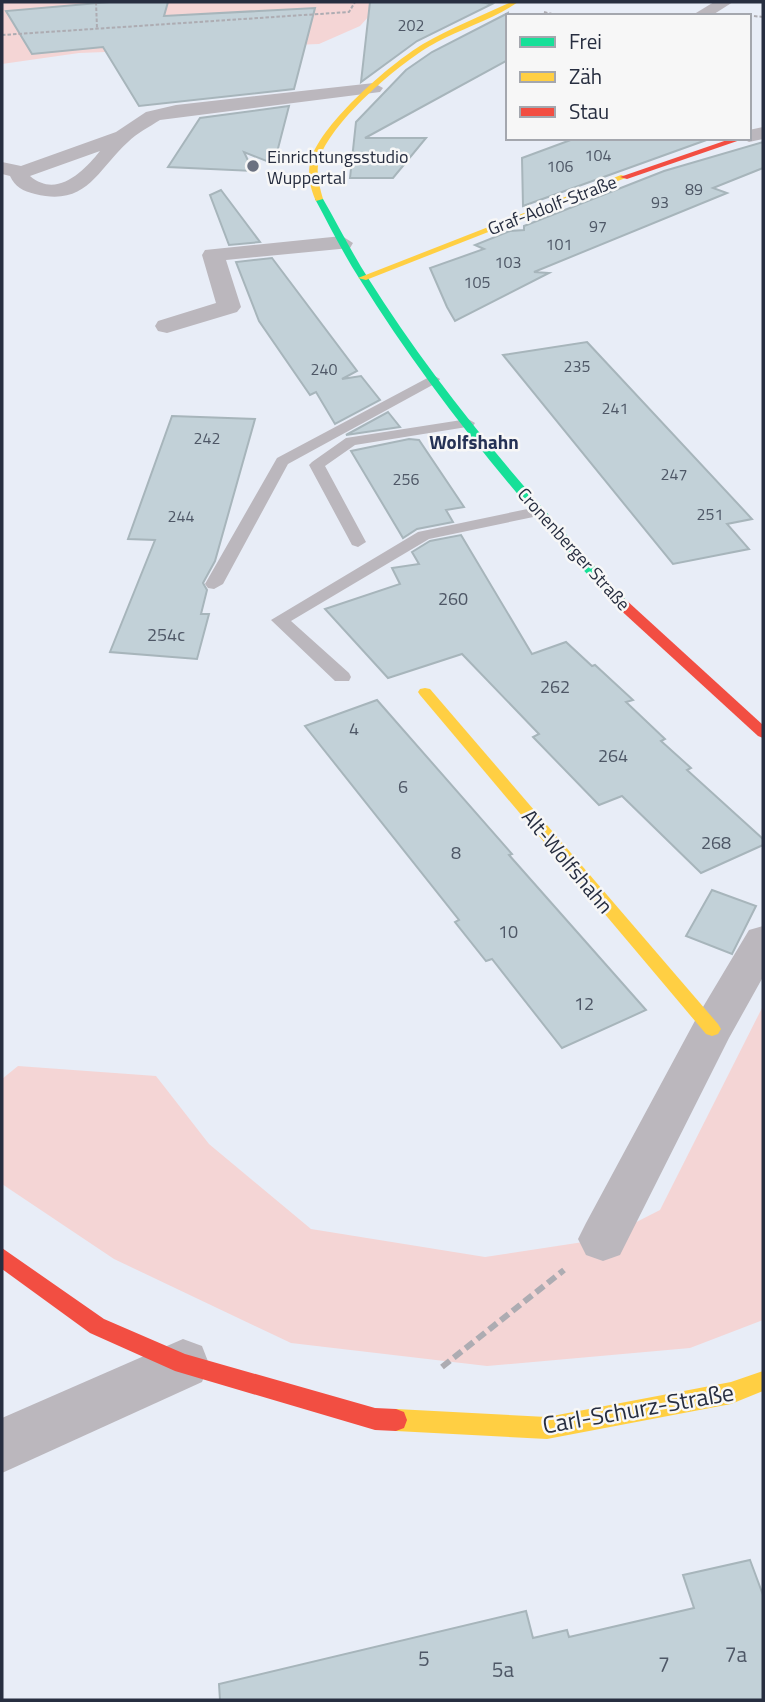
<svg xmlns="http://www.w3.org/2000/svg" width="765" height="1702" viewBox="0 0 765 1702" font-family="'Titillium Web',sans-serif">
<rect width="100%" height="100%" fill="#e8edf7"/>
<g fill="#f4d5d5">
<polygon points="2,2 382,2 360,26 319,44 79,53 2,64"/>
<polygon points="763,1006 763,1320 690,1348 487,1366 291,1343 114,1259 2,1184 2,1079 18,1066 156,1076 209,1144 311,1229 485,1257 603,1239 660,1210"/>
</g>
<g fill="#c2d1d8" stroke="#a7b5bb" stroke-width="2">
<polygon points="110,2 168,2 164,16 315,8 294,89 139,106 103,47 32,54 6,11"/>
<polygon points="370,2 479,2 492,4 417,41 361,82"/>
<polygon points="508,13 508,60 365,138 426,138 393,178 350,178 356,122 406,70 432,52"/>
<polygon points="289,106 274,164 244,152 253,171 168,167 200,118"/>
<polygon points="576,138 712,138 523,206 522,158"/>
<polygon points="763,142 763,168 713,188 727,193 534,272 549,273 455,321 447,307 430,268 484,249 475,245 510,231 524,230 524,226 664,171"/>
<polygon points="221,190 260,242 229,245 210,195"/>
<polygon points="272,258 357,371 342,379 361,376 380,400 335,424 316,392 310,395 259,321 236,262"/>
<polygon points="587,342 752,519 727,524 749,549 673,564 503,355"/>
<polygon points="388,412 400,427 346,435"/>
<polygon points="172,416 255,419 215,561 203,583 207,590 201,614 209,614 197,659 110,652 155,540 128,539"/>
<polygon points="409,439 419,440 464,507 446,510 453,522 417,529 403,538 351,451"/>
<polygon points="461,535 532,654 566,642 592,666 595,665 633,700 626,702 665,739 661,741 691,768 687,770 763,839 763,845 701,873 622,796 599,805 533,737 539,734 462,654 388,678 325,609 400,584 392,568 419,564 412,552 430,541"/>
<polygon points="377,700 512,854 509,855 646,1010 562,1048 492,959 486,961 455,922 459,920 305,726"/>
<polygon points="712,890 756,906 732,954 686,936"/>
<polygon points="750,1560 763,1595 763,1700 220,1700 219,1684 526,1611 533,1638 567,1630 569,1637 694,1608 683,1575"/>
</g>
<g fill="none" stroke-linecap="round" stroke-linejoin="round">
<g stroke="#adacb2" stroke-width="2" stroke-dasharray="3.5 2" stroke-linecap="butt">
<polyline points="96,2 97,28"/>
<polyline points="544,12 560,16"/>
<polyline points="754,16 763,17"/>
<polyline points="2,35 349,12 355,2"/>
</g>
<polyline stroke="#adacb2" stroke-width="6" stroke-dasharray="10 5" stroke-linecap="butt" points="442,1367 564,1270"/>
<g fill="#bbb7bd" fill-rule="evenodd">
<polygon points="433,375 440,379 438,382 288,464 223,584 214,589 208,588 205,584 277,458"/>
<polygon points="468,419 475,423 473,426 355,445 325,466 366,542 358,547 352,545 309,465 312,462 346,438"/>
<polygon points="537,507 545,512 543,515 429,539 291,621 349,673 351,677 349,681 335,681 271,620 418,532"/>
</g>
<g fill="#bbb7bd" fill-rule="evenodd">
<polygon points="714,2 733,2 711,16 691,16"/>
<path d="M374 83 383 88 380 92 160 120C149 127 137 133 128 142 97 170 87 207 35 194 23 191 15 187 10 176L2 174V162L21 166 116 132 146 112 176 105ZM100 151C84 171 57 199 30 176Z"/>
<polygon points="763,127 763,139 749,142 741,138 749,138 749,130"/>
<polygon points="342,236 353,243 350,248 226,260 241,307 237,312 167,333 158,331 155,326 158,321 216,303 202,255 205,250"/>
<polygon points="763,926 763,977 729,1038 620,1255 603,1261 586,1255 578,1239 586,1223 697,1017 749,930"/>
<polygon points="183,1339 202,1346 209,1364 202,1382 2,1473 2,1418"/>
</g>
<path fill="#16e098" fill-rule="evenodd" d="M319 196 323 199C338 225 352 253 368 278 441 394 532 499 625 599V605H615C522 503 432 396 359 278 343 253 329 225 315 199Z"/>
<g fill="#ffcf43" fill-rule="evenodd">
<path d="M511 2H518C494 19 463 28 437 42 401 61 334 119 320 157 315 171 319 185 323 199L316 201C310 188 307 173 311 159 323 122 390 64 423 44 451 28 481 16 511 2Z"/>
<polygon points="621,175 628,177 366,280 358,278"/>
<polygon points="425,688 430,689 718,1024 721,1029 718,1034 712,1036 706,1034 420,695 418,692 420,689"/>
<polygon points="763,1371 763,1391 731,1404 547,1439 396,1431 388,1428 385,1420 388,1412 396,1409 547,1417 731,1382"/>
</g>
<g fill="#f24e42" fill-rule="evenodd">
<polygon points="733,138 746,138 627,179 620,177"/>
<polygon points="620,598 625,599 763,725 763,738 758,736 615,605 615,599"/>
<polygon points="2,1248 104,1319 185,1354 375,1408 396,1409 404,1412 407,1420 404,1428 396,1431 375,1430 175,1371 90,1333 2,1269"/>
</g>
</g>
<circle fill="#6b7180" stroke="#f7f7f7" stroke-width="2.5" cx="253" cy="166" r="7"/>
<g text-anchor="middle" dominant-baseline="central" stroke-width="5" stroke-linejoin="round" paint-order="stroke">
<g font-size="16" fill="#4e5766">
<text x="411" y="25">202</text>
<text x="598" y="155">104</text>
<text x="560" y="166">106</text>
<text x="694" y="189">89</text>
<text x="660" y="202">93</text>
<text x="598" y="226">97</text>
<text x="559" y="244">101</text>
<text x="508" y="262">103</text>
<text x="477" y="282">105</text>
<text x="577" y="366">235</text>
<text x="324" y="369">240</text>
<text x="615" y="408">241</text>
<text x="207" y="438">242</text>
<text x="674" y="474">247</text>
<text x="406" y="479">256</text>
<text x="710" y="514">251</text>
<text x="181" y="516">244</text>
</g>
<g font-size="18" fill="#272e40" stroke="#f7f7f7" text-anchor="start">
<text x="267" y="156">Einrichtungsstudio<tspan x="267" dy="21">Wuppertal</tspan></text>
</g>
<g font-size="18" fill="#272e40" stroke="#f7f7f7">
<text transform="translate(552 205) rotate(-21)">Graf-Adolf-Straße</text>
<text transform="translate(574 549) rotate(48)">Cronenberger Straße</text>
</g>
<g font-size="18" fill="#4e5766">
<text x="453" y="598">260</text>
<text x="166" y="634">254c</text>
<text x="555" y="686">262</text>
<text x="354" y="728">4</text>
<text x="613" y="755">264</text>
<text x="403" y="786">6</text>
<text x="716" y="842">268</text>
<text x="456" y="852">8</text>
<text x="508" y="931">10</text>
<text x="584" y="1003">12</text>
</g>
<g font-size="19" font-weight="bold" fill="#253256" stroke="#f7f7f7">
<text x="474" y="441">Wolfshahn</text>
</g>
<g font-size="21" fill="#272e40" stroke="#f7f7f7">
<text transform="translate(568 861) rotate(50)">Alt-Wolfshahn</text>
</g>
<g font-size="21" fill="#4e5766">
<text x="736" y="1654">7a</text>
<text x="424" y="1658">5</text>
<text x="664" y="1664">7</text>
<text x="503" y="1669">5a</text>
</g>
<g font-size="24" fill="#272e40" stroke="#f7f7f7">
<text transform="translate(638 1408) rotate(-10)">Carl-Schurz-Straße</text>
</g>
</g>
<rect width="765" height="1702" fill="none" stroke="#272e40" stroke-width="7"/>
<rect x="506" y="14" width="245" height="126" fill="#f7f7f7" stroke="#a4a7ae" stroke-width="2"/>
<rect x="520" y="37" width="35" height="10" fill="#16e098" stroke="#a4a7ae" stroke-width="2"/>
<text x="569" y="49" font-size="21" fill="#272e40">Frei</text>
<rect x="520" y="72" width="35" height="10" fill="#ffcf43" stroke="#a4a7ae" stroke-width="2"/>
<text x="569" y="84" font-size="21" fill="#272e40">Zäh</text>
<rect x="520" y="107" width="35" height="10" fill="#f24e42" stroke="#a4a7ae" stroke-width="2"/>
<text x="569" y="119" font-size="21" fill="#272e40">Stau</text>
</svg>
